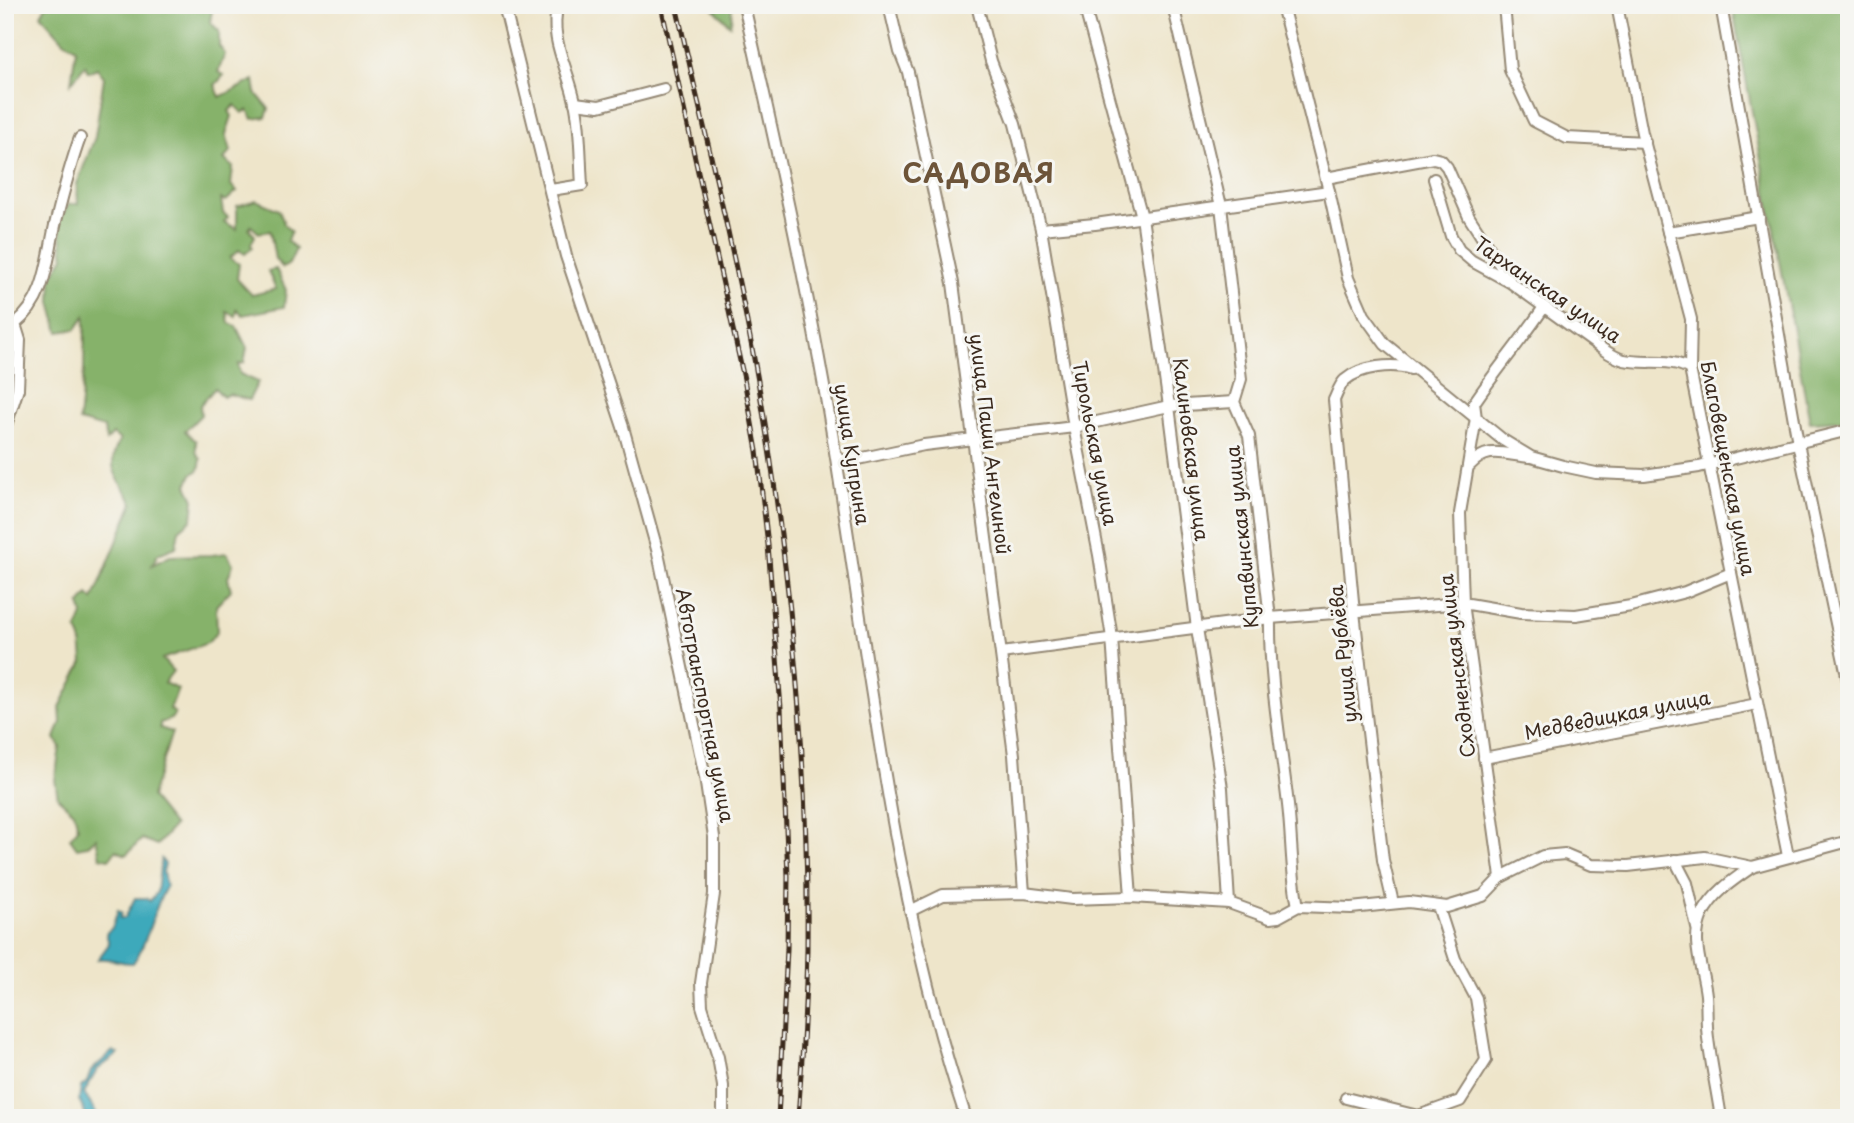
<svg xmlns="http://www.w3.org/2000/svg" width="1854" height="1123" viewBox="0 0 1854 1123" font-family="'Playpen Sans',sans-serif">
<rect width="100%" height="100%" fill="#f6f6f2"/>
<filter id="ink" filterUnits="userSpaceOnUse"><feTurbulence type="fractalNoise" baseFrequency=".0143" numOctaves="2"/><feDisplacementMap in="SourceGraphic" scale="14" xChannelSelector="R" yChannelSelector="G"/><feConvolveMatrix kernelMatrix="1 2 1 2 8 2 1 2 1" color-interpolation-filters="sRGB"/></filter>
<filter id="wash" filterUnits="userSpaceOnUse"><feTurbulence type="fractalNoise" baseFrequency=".00686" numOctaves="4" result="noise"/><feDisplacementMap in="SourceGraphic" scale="28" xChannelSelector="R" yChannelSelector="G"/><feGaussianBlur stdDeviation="1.57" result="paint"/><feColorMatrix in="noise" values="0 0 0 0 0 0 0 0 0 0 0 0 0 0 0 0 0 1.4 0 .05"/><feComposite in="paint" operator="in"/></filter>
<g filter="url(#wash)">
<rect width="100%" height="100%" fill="#eee5ca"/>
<g fill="#86b26b" stroke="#606e44" stroke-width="2">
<path d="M49 5H213L210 22 219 31V46L225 54 218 72 224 75 215 85 220 97 254 80 256 93 269 109 266 117 253 119 248 110 242 113 235 105 229 111 232 116 226 134 231 151 224 159 233 167 231 185 237 191 226 201 221 199 223 213 228 217 224 222 237 229V206L256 200 279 210 285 226 291 231 287 241 296 249 289 264 283 268 275 259 270 231 259 233 251 226 249 229 255 236 251 244 252 248 245 254 239 250 230 258 239 264 237 279 252 295 276 289 268 271 276 269 286 290 284 307 243 315 237 309 236 316 227 312 229 323 236 326 247 348 244 363 238 364 240 374 258 382 249 400 229 394 223 397 215 388 200 405 201 415 185 431 196 441V452L201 459 199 470 192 474 187 485 194 499 192 519 179 530 176 547 158 554 152 565 170 556 212 555 227 553 233 564 228 578 231 590 216 606 217 632 208 643 162 659 173 671 164 683 178 689 170 709 175 713 171 719 160 723V728L172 732 151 797 174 826 157 845 142 839 126 855 116 850 109 859 100 857 96 838 87 846 77 848 70 838 78 828 74 812 58 798 55 780 60 747 55 738 61 722 60 707 83 662 81 639 77 630 83 615 80 604 88 595 93 600 133 503C118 478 104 468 120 440L113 434 106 441 104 428 79 421 84 370 85 316 76 329 59 332 51 302 52 276 64 257 59 221 69 204H78L77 184 95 137 104 77 97 68 88 72 85 65 71 83 76 48 64 41 41 15 46 6Z"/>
<polygon points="714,5 731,5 732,16 730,25 714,9"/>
<polygon points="1732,5 1849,5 1849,420 1810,422"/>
</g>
<g fill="#3ca9bb" stroke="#3c6a6c" stroke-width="2">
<path d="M161 859 165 864 163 872 166 887C152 911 149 941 133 963 120 964 111 957 98 959L109 944 106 933 112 928 118 910 122 913 120 918H125L135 898H146L150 901 157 892Z"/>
<polygon points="113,1051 118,1054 97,1070 84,1093 99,1118 87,1118 79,1100 81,1087 87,1082 91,1071"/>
</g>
</g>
<g filter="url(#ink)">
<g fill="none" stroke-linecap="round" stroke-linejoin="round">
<g stroke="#948874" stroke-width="14">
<g id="minor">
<polyline points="504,5 566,256 623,427 658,553 705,777 714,837 714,894 701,983 702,1006 718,1057 723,1086 723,1118"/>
<path d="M744 5C778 155 812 306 836 458 871 679 895 905 966 1118"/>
<polyline points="889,5 900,52 908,72 953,283 1014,755 1024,893"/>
<polyline points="977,5 991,61 1015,124 1041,229 1074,427 1099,555 1112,638 1131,897"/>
<polyline points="1084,5 1142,217 1169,406 1197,628 1222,788 1229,903"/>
<path d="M1173 5 1221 206 1241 379 1234 402 1249 436 1270 618C1269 680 1281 743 1288 805 1292 839 1291 873 1298 906"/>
<polyline points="1282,5 1329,191 1348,278 1364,315 1385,344 1503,440 1531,457 1563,466 1596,473 1644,475 1699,467 1849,430"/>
<polyline points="1504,5 1510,70 1534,121 1567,138 1645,142"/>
<polyline points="1617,5 1642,133 1691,319 1690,369 1788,856"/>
<polyline points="1721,5 1798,443 1849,685"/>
<polyline points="575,103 599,106 664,89"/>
<polyline points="1326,178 1433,158 1441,160 1447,167 1469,217 1509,279"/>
<path d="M1434 179 1451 236 1459 250 1472 261 1510 282 1604 350C1610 354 1617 358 1624 360 1647 365 1669 357 1690 369"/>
<path d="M551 190 582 185C580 158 581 129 575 102 569 70 548 38 558 5"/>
<polyline points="1041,229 1095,224 1329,191"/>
<polyline points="1668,232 1759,217"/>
<path d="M5 428 18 389 20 340 15 324C47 299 47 258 56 221 63 193 70 165 80 138"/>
<polyline points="836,456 844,462 924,445 1074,427 1169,406 1234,402"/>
<path d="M1470 465C1489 445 1503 455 1529 457"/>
<polyline points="1001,653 1270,618 1463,603 1521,613 1576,615 1631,606 1685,592 1731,573"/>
<polyline points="1484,758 1757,704"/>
<polyline points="1675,860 1687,883 1697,928"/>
<path d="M1501 877 1463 603 1460 513 1476 418 1474 403C1496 370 1522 340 1544 307"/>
<path d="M1393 903 1383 860 1354 612 1334 400C1337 394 1340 384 1345 380 1361 366 1393 363 1411 369"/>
<polyline points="910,911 943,895 1024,893 1072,899 1131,897 1229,903 1270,918 1278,917 1298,906 1351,908 1409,902 1447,907 1483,896 1501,877 1543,856 1565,854 1591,865 1628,866 1705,857 1752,867 1849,841"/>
<polyline points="1346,1098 1418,1116 1460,1101 1486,1060 1476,998 1455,959 1438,906"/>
<path d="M1721 1118C1717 1091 1711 1064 1708 1038 1706 1024 1707 1009 1706 995 1703 968 1690 942 1702 915 1713 893 1733 880 1752 867"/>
</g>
</g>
<use href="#minor" stroke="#fff" stroke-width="10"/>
<g stroke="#3b2a1e" stroke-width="5">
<g id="rail">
<polyline points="661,5 744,379 757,451 768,545 781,708 788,876 787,949 778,1118"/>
<path d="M676 5C704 130 736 255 758 381 790 568 809 758 807 948 806 1005 802 1062 798 1118"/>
</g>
</g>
<use href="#rail" stroke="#f6f6f2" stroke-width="2.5" stroke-dasharray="8" stroke-linecap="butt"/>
</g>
</g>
<g text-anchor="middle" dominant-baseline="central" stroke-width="6" stroke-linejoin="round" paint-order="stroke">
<g font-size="19" fill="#3b2a1e" stroke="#f6f6f2">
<text transform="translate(1548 289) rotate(34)">Тарханская улица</text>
<text transform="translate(1096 443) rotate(79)">Тирольская улица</text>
<text transform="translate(991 444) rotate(83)">улица Паши Ангелиной</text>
<text transform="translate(1192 449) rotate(83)">Калиновская улица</text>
<text transform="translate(853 454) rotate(81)">улица Куприна</text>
<text transform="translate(1729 468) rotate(79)">Благовещенская улица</text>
<text transform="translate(1241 537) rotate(-96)">Купавинская улица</text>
<text transform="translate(1342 654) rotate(-96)">улица Рублёва</text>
<text transform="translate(1456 666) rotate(-97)">Сходненская улица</text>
<text transform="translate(706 705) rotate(79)">Автотранспортная улица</text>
<text transform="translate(1617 714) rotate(-11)">Медведицкая улица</text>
</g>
<g font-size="26" font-weight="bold" letter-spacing="2" fill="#6d5439" stroke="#f6f6f2">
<text x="979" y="172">САДОВАЯ</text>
</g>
</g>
<rect width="1854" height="1123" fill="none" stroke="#f6f6f2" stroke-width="28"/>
</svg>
